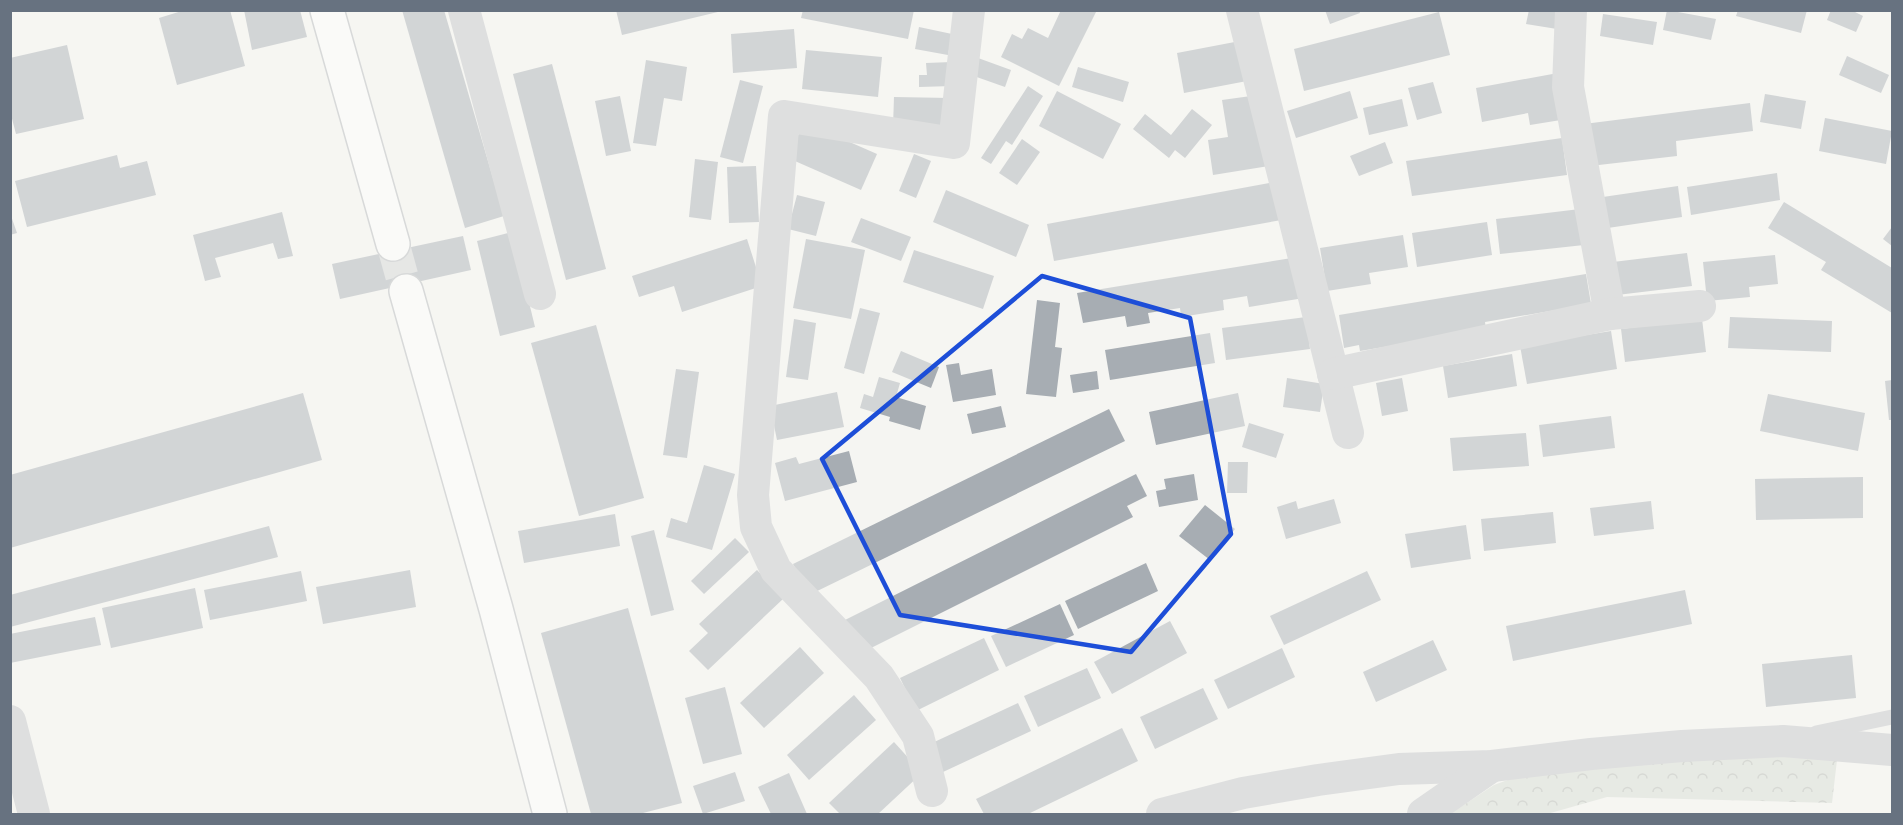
<svg xmlns="http://www.w3.org/2000/svg" width="1903" height="825" viewBox="0 0 1903 825" font-family="Poppins,sans-serif">
<defs>
<pattern id="forest-crowns" width="20" height="18" patternUnits="userSpaceOnUse" patternTransform="scale(1.5)"><rect width="20" height="18" fill="#d6dbd3"/><path d="M2 6a3 3 0 1 1 6 0M12 15a3 3 0 1 1 6 0" fill="none" stroke="#b1b6b0"/></pattern>
</defs>
<rect width="100%" height="100%" fill="#f5f5f2"/>
<polygon fill="url(#forest-crowns)" points="1789,757 1837,760 1832,803 1607,797 1547,814 1450,814 1494,785 1535,770 1689,758"/>
<g fill="#a7adb3">
<polygon points="185,10 230,10 245,66 177,85 159,18"/>
<polygon points="244,10 300,10 307,37 252,50"/>
<polygon points="402,10 444,10 504,216 465,228"/>
<polygon points="616,10 722,10 722,11 622,35"/>
<polygon points="803,10 914,10 908,39 801,18"/>
<polygon points="1061,10 1097,10 1059,86 1001,57 1012,34 1022,39 1028,28 1048,38"/>
<polygon points="1325,10 1359,10 1360,13 1330,24"/>
<polygon points="1529,10 1560,10 1557,29 1526,24"/>
<polygon points="1667,10 1716,19 1711,40 1663,30"/>
<polygon points="1738,10 1807,10 1801,33 1736,16"/>
<polygon points="1831,10 1851,10 1863,16 1856,32 1827,20"/>
<polygon points="1439,12 1450,55 1304,91 1294,49"/>
<polygon points="1603,14 1657,22 1653,45 1600,36"/>
<polygon points="919,27 952,34 948,55 915,49"/>
<polygon points="794,29 797,68 733,73 731,34"/>
<polygon points="1240,41 1247,81 1184,93 1177,53"/>
<polygon points="67,45 84,119 16,134 10,111 10,58"/>
<polygon points="806,50 882,57 878,97 802,89"/>
<polygon points="1847,56 1889,75 1881,93 1839,75"/>
<polygon points="978,58 1011,70 1005,87 971,75"/>
<polygon points="646,60 687,67 682,101 664,98 656,146 633,143"/>
<polygon points="952,62 952,86 919,87 919,75 927,75 926,63"/>
<polygon points="552,64 606,269 566,280 513,74"/>
<polygon points="1078,67 1129,82 1123,102 1072,87"/>
<polygon points="1558,73 1567,119 1530,125 1528,113 1482,122 1476,88"/>
<polygon points="740,80 763,86 743,163 720,157"/>
<polygon points="1433,82 1442,113 1417,120 1408,88"/>
<polygon points="1028,86 1043,96 1012,145 1006,141 991,164 981,158"/>
<polygon points="1057,91 1121,124 1103,159 1039,126"/>
<polygon points="1350,91 1358,118 1296,138 1287,111"/>
<polygon points="1765,94 1806,101 1801,129 1760,122"/>
<polygon points="620,96 631,151 606,156 595,101"/>
<polygon points="1251,96 1275,165 1213,175 1208,140 1228,137 1222,100"/>
<polygon points="894,97 950,98 949,129 893,127"/>
<polygon points="1402,99 1408,126 1369,135 1363,108"/>
<polygon points="1750,103 1753,131 1676,141 1677,156 1590,166 1584,124"/>
<polygon points="1192,109 1212,125 1185,158 1175,150 1169,158 1133,129 1145,114 1171,135"/>
<polygon points="1825,118 1892,131 1886,164 1819,151"/>
<polygon points="804,122 877,154 861,190 788,158"/>
<polygon points="1562,138 1567,175 1412,196 1406,161"/>
<polygon points="1022,139 1040,152 1017,185 999,173"/>
<polygon points="1385,142 1393,163 1359,176 1350,156"/>
<polygon points="914,154 931,161 916,198 899,191"/>
<polygon points="117,155 120,168 147,161 156,195 27,227 15,181"/>
<polygon points="695,159 718,162 711,220 689,217"/>
<polygon points="756,166 759,222 729,223 727,167"/>
<polygon points="1777,173 1780,200 1691,215 1687,187"/>
<polygon points="1280,181 1287,219 1054,261 1047,224"/>
<polygon points="1678,186 1682,217 1601,229 1596,198"/>
<polygon points="946,190 1029,225 1016,257 933,222"/>
<polygon points="797,195 825,202 816,236 788,229"/>
<polygon points="1784,202 1892,268 1892,313 1821,270 1826,262 1768,228"/>
<polygon points="1580,209 1584,245 1500,254 1496,219"/>
<polygon points="282,212 293,256 278,259 273,243 215,258 221,277 205,281 193,235"/>
<polygon points="10,213 17,233 10,235"/>
<polygon points="861,218 911,237 901,261 851,242"/>
<polygon points="1487,222 1492,255 1417,267 1412,233"/>
<polygon points="1892,227 1892,246 1883,239"/>
<polygon points="512,232 535,327 500,336 477,241"/>
<polygon points="1403,235 1408,267 1369,273 1371,284 1327,291 1320,248"/>
<polygon points="463,236 471,270 340,299 332,264"/>
<polygon points="747,239 762,286 682,312 674,286 639,297 632,276"/>
<polygon points="806,239 865,250 851,319 793,308"/>
<polygon points="914,250 994,276 983,309 903,282"/>
<polygon points="1687,253 1692,286 1617,295 1613,262"/>
<polygon points="1775,255 1778,284 1749,287 1750,297 1707,301 1703,262"/>
<polygon points="1298,257 1304,298 1249,307 1247,296 1223,300 1224,310 1181,317 1180,308 1148,313 1150,323 1127,327 1125,316 1083,323 1077,293"/>
<polygon points="1586,274 1591,304 1485,322 1486,330 1360,351 1359,345 1344,348 1339,315"/>
<polygon points="1037,300 1060,303 1055,347 1062,348 1056,397 1026,394"/>
<polygon points="860,308 880,313 864,374 844,368"/>
<polygon points="1306,317 1310,349 1226,360 1222,328"/>
<polygon points="1730,317 1832,321 1831,352 1728,348"/>
<polygon points="794,319 816,323 808,380 786,377"/>
<polygon points="1702,319 1706,352 1625,362 1621,329"/>
<polygon points="596,325 644,498 579,516 531,343"/>
<polygon points="1611,331 1617,369 1527,384 1520,346"/>
<polygon points="1210,333 1215,363 1110,380 1105,350"/>
<polygon points="901,351 939,367 931,388 892,372"/>
<polygon points="1512,354 1517,386 1448,398 1443,366"/>
<polygon points="959,363 961,375 992,369 996,395 953,402 946,365"/>
<polygon points="676,369 699,372 687,458 663,455"/>
<polygon points="1097,371 1099,389 1073,393 1070,375"/>
<polygon points="879,377 900,383 896,397 926,406 920,430 889,421 890,417 860,408 864,394 873,397"/>
<polygon points="1287,378 1324,384 1320,412 1283,407"/>
<polygon points="1402,378 1408,411 1382,416 1376,383"/>
<polygon points="1892,380 1892,420 1889,420 1885,381"/>
<polygon points="837,392 844,427 777,440 770,406"/>
<polygon points="303,393 322,460 10,548 10,475"/>
<polygon points="1238,393 1245,426 1156,445 1149,412"/>
<polygon points="1768,394 1865,413 1858,451 1760,431"/>
<polygon points="1001,406 1006,427 972,434 967,414"/>
<polygon points="1109,409 1125,441 809,595 793,564"/>
<polygon points="1611,416 1615,448 1543,457 1539,425"/>
<polygon points="1249,423 1284,434 1276,458 1242,447"/>
<polygon points="1526,433 1529,466 1453,471 1450,438"/>
<polygon points="849,451 857,482 785,501 775,463 796,457 799,464"/>
<polygon points="1228,462 1248,462 1247,493 1227,493"/>
<polygon points="704,465 735,474 712,550 666,537 671,518 687,523"/>
<polygon points="1136,474 1147,496 1127,506 1133,517 861,653 845,620"/>
<polygon points="1194,474 1198,500 1159,507 1156,491 1166,489 1164,479"/>
<polygon points="1863,477 1863,518 1756,520 1755,479"/>
<polygon points="1334,499 1341,523 1286,539 1277,507 1296,501 1298,509"/>
<polygon points="1651,501 1654,529 1594,536 1590,508"/>
<polygon points="1205,505 1235,529 1210,560 1179,536"/>
<polygon points="1553,512 1556,543 1484,551 1481,519"/>
<polygon points="615,514 620,546 524,563 518,531"/>
<polygon points="1466,525 1471,559 1411,568 1405,534"/>
<polygon points="269,526 278,557 10,627 10,595"/>
<polygon points="654,530 674,610 651,616 631,536"/>
<polygon points="735,538 749,552 704,594 691,581"/>
<polygon points="1146,563 1158,591 1078,629 1065,601"/>
<polygon points="410,570 416,607 323,624 316,587"/>
<polygon points="757,570 784,598 708,670 689,651 708,633 699,624"/>
<polygon points="301,571 307,601 210,620 204,590"/>
<polygon points="1367,571 1381,600 1284,645 1270,616"/>
<polygon points="195,588 203,628 111,648 102,608"/>
<polygon points="1685,590 1692,624 1513,661 1506,626"/>
<polygon points="1060,604 1074,635 1006,667 991,636"/>
<polygon points="628,608 682,803 639,814 591,814 541,633"/>
<polygon points="95,617 101,645 10,663 10,634"/>
<polygon points="1170,621 1187,653 1112,694 1094,662"/>
<polygon points="984,638 999,670 916,711 900,678"/>
<polygon points="1433,640 1447,670 1376,702 1363,672"/>
<polygon points="800,647 824,673 764,728 740,703"/>
<polygon points="1282,648 1295,677 1228,709 1214,680"/>
<polygon points="1852,655 1856,698 1766,707 1762,664"/>
<polygon points="1087,668 1101,698 1038,727 1024,696"/>
<polygon points="725,687 742,754 703,764 685,698"/>
<polygon points="1203,688 1218,719 1155,749 1140,717"/>
<polygon points="854,695 876,720 809,780 787,755"/>
<polygon points="1018,703 1031,731 943,772 930,744"/>
<polygon points="1122,728 1138,761 1028,814 984,814 976,799"/>
<polygon points="894,742 922,773 878,814 840,814 829,803"/>
<polygon points="735,772 745,801 703,814 693,786"/>
<polygon points="789,773 807,814 771,814 758,787"/>
</g>
<g fill="none" stroke-linecap="round" stroke-linejoin="round">
<polyline stroke="#d2d4d6" stroke-width="33" stroke-dasharray="33 16" stroke-linecap="butt" points="393,244 406,291"/>
<g stroke="#b3b7bb" stroke-width="36">
<g id="secondary">
<polyline points="327,10 393,244"/>
<polyline points="406,291 496,609 550,814"/>
</g>
</g>
<polyline stroke="#c1c3c7" stroke-width="15" points="1816,733 1892,717"/>
<g stroke="#c1c3c7" stroke-width="32">
<polyline points="464,10 540,294"/>
<polyline points="1242,10 1348,433"/>
<polyline points="1571,10 1568,87 1610,314"/>
<polyline points="1333,374 1610,314 1700,306"/>
<polyline points="10,721 34,814"/>
<polyline points="932,791 918,736 879,677 776,570 756,527 753,495 784,116 954,143 969,10"/>
<polyline points="1162,814 1243,793 1318,780 1399,769 1492,766 1591,754 1682,746 1783,741 1892,750"/>
<polyline points="1423,814 1492,766"/>
</g>
<use href="#secondary" stroke="#fff" stroke-width="33"/>
</g>
<path d="M0 0H1903V825H0ZM1042 276 1190 318 1231 534 1131 652 900 615 822 459Z" fill="#f5f5f2" fill-opacity=".55" fill-rule="evenodd"/>
<path fill="none" stroke="#1d4ed8" stroke-width="4.5" stroke-linejoin="round" d="M1042 276 1190 318 1231 534 1131 652 900 615 822 459Z"/>
<rect width="1903" height="825" fill="none" stroke="#677280" stroke-width="24"/>
</svg>
